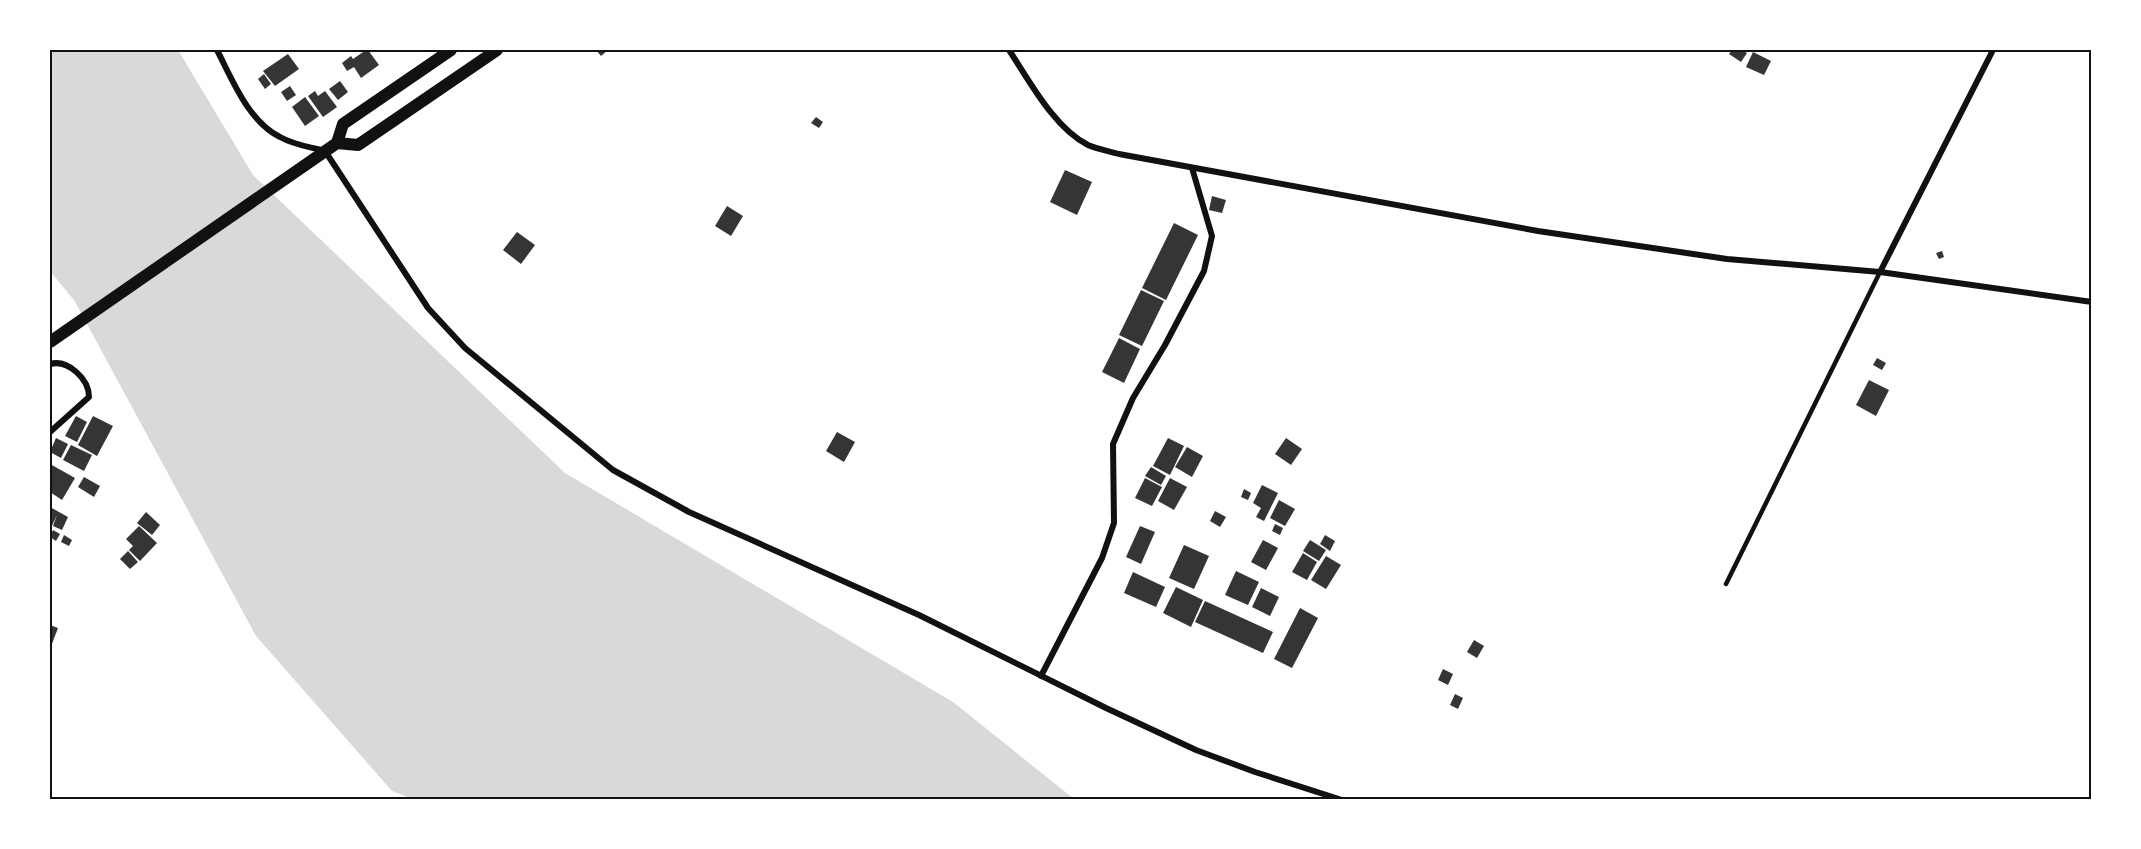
<svg xmlns="http://www.w3.org/2000/svg" width="2141" height="849" viewBox="0 0 2141 849" font-family="Signika,sans-serif">
<rect width="100%" height="100%" fill="#fff"/>
<polygon fill="#d9d9d9" points="50,50 178,50 253,175 565,473 953,702 1074,799 416,800 392,791 256,636 74,300 50,271"/>
<g fill="#353535">
<polygon points="366,50 368,50 379,65 361,78 354,67 347,71 342,63 351,56 353,59"/>
<polygon points="596,50 608,50 601,56"/>
<polygon points="1732,50 1741,50 1747,53 1741,62 1729,54"/>
<polygon points="1753,52 1771,61 1764,75 1746,67"/>
<polygon points="288,54 299,69 275,86 263,71"/>
<polygon points="264,74 271,84 265,89 258,79"/>
<polygon points="340,81 348,92 338,100 329,89"/>
<polygon points="290,86 296,95 287,101 281,92"/>
<polygon points="315,91 318,96 325,91 337,107 323,117 308,96"/>
<polygon points="305,97 319,116 305,126 292,107"/>
<polygon points="816,117 823,122 819,128 811,123"/>
<polygon points="1065,170 1092,182 1077,215 1050,202"/>
<polygon points="1212,196 1226,200 1222,213 1209,210"/>
<polygon points="727,206 743,216 731,236 715,226"/>
<polygon points="1174,223 1198,235 1166,300 1142,288"/>
<polygon points="517,232 535,245 521,264 503,250"/>
<polygon points="1942,251 1944,257 1939,259 1936,253"/>
<polygon points="1141,290 1164,301 1142,346 1119,335"/>
<polygon points="1119,338 1140,349 1124,383 1102,372"/>
<polygon points="1877,358 1886,363 1882,370 1873,365"/>
<polygon points="1869,380 1889,390 1876,416 1856,405"/>
<polygon points="76,416 87,422 77,442 65,436"/>
<polygon points="93,416 113,426 97,456 78,445"/>
<polygon points="837,432 855,442 844,462 826,451"/>
<polygon points="56,438 68,444 61,458 50,452"/>
<polygon points="1168,438 1184,446 1170,475 1153,466"/>
<polygon points="1286,438 1302,449 1291,465 1275,454"/>
<polygon points="71,445 92,455 84,471 63,460"/>
<polygon points="1187,447 1203,456 1192,477 1175,467"/>
<polygon points="50,464 75,478 62,500 50,492"/>
<polygon points="1151,467 1166,476 1161,485 1145,476"/>
<polygon points="84,477 100,486 94,497 78,487"/>
<polygon points="1145,478 1162,487 1152,506 1135,498"/>
<polygon points="1170,478 1187,487 1174,510 1158,501"/>
<polygon points="1262,485 1278,493 1264,521 1256,517 1261,508 1253,503"/>
<polygon points="1244,489 1251,493 1248,500 1241,497"/>
<polygon points="1279,500 1295,509 1285,526 1270,518"/>
<polygon points="50,507 68,517 62,530 53,526 57,515 50,530"/>
<polygon points="1215,511 1226,517 1220,527 1210,521"/>
<polygon points="146,512 160,525 152,535 137,523"/>
<polygon points="1275,524 1283,528 1280,535 1272,531"/>
<polygon points="139,526 157,543 140,561 129,550 133,546 126,539"/>
<polygon points="1140,526 1155,532 1141,564 1126,557"/>
<polygon points="53,530 60,534 56,541 50,537"/>
<polygon points="64,535 72,540 69,546 61,542"/>
<polygon points="1325,535 1335,541 1330,551 1320,544"/>
<polygon points="1263,540 1278,548 1266,570 1251,562"/>
<polygon points="1310,540 1326,550 1319,561 1303,551"/>
<polygon points="1184,545 1209,556 1194,589 1169,578"/>
<polygon points="128,551 138,562 130,569 120,559"/>
<polygon points="1303,553 1317,562 1307,580 1292,572"/>
<polygon points="1326,556 1341,565 1326,589 1311,580"/>
<polygon points="1236,571 1259,582 1248,605 1225,595"/>
<polygon points="1133,572 1165,587 1156,607 1124,593"/>
<polygon points="1176,587 1203,600 1191,627 1163,613"/>
<polygon points="1261,588 1279,597 1270,616 1252,607"/>
<polygon points="1205,601 1273,632 1263,653 1195,622"/>
<polygon points="1300,608 1318,618 1292,668 1274,659"/>
<polygon points="50,625 58,628 50,649"/>
<polygon points="1474,640 1484,646 1477,658 1467,652"/>
<polygon points="1443,669 1453,674 1448,685 1438,680"/>
<polygon points="1455,694 1463,698 1458,709 1450,705"/>
</g>
<g fill="none" stroke-linecap="round" stroke-linejoin="round">
<polyline stroke="#111" stroke-width="4.5" points="1726,584 1880,272"/>
<g stroke="#111" stroke-width="6">
<path d="M217 50C232 79 248 121 280 137 294 145 310 147 325 151L428 308 465 348 613 470 689 512 919 615 1106 708 1196 750 1255 772 1342 800"/>
<path d="M1009 50C1029 80 1054 128 1088 145 1097 149 1109 151 1119 154L1538 231 1727 259 1880 272 2092 302"/>
<polyline points="1880,272 1993,50"/>
<path d="M50 364C68 359 89 379 89 397L50 432"/>
<polyline points="1041,676 1102,558 1114,523 1113,444 1133,398 1165,345 1204,271 1212,236 1192,168"/>
</g>
<g stroke="#111" stroke-width="12">
<polyline points="337,143 358,145 497,50"/>
<polyline points="50,342 337,143 343,124 451,50"/>
</g>
</g>
<rect width="2141" height="849" fill="none" stroke="#ffffff" stroke-width="102"/>
<rect x="51" y="51" width="2039" height="747" fill="none" stroke="#111" stroke-width="2"/>
</svg>
